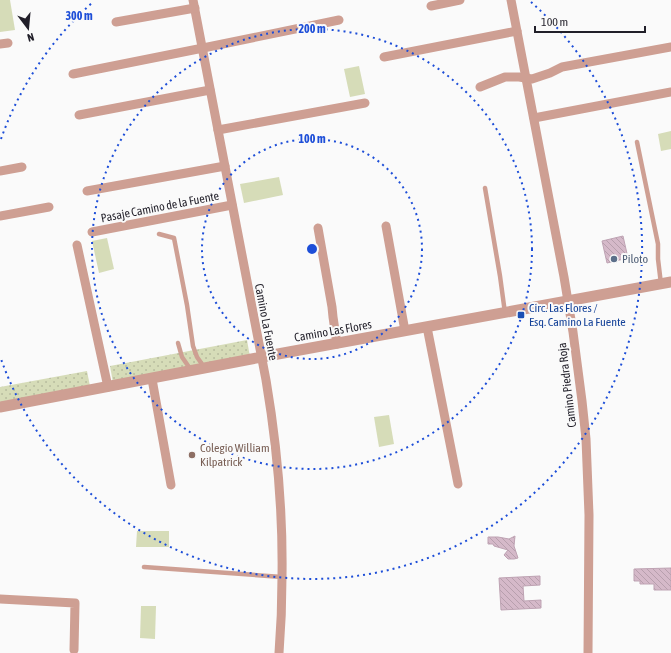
<svg xmlns="http://www.w3.org/2000/svg" width="671" height="653" viewBox="0 0 671 653" font-family="'Asap Condensed',sans-serif">
<defs>
<pattern id="grass-dots" width="8" height="8" patternUnits="userSpaceOnUse"><rect width="8" height="8" fill="#d6dcb8"/><path d="M2 2h.1M6 6h.1" fill="none" stroke="#b7bc9e" stroke-width="1.8" stroke-linecap="round"/></pattern>
<pattern id="building-back-hatch" width="6" height="6" patternUnits="userSpaceOnUse"><rect width="6" height="6" fill="#d5b9c9"/><path d="M-1 5l2 2M0 0l6 6M5-1l2 2" fill="none" stroke="#b79fad"/></pattern>
</defs>
<rect width="100%" height="100%" fill="#fafafa"/>
<g fill="url(#grass-dots)">
<polygon points="247,340 250,357 113,383 110,366"/>
<polygon points="87,371 90,386 0,402 0,387"/>
</g>
<g fill="#d6dcb8">
<polygon points="0,0 10,0 15,30 0,32"/>
<polygon points="359,66 365,94 350,97 344,69"/>
<polygon points="671,131 671,149 661,151 658,134"/>
<polygon points="279,177 283,195 244,203 240,184"/>
<polygon points="107,238 114,269 99,273 92,241"/>
<polygon points="389,415 394,444 379,447 374,417"/>
<polygon points="137,531 169,531 169,547 136,547"/>
<polygon points="141,606 156,606 155,639 140,638"/>
</g>
<g fill="url(#building-back-hatch)" stroke="#bea3b3">
<polygon points="623,236 628,258 607,263 602,241"/>
<polygon points="515,536 514,546 518,558 514,559 508,559 504,555 508,550 494,546 493,544 488,544 488,537 498,537 509,539"/>
<polygon points="671,568 671,590 654,590 654,584 640,584 640,581 634,581 634,569"/>
<polygon points="540,576 540,585 523,586 524,601 541,600 541,608 501,610 499,578"/>
</g>
<g fill="none" stroke-linecap="round" stroke-linejoin="round">
<g stroke="#ce9f93" stroke-width="4.5">
<polyline points="637,142 658,244 658,259 661,284"/>
<polyline points="485,188 500,276 505,313"/>
<polyline points="159,234 174,238 187,305 193,346 197,357 204,367"/>
<polyline points="178,343 182,357 191,370"/>
<polyline points="144,567 282,577"/>
</g>
<g stroke="#ce9f93" stroke-width="9">
<path d="M193 0 266 380C277 445 283 511 282 577 282 602 281 628 279 653"/>
<polyline points="511,0 564,277 573,332 582,401 586,439 589,515 588,653"/>
<polyline points="431,6 460,0"/>
<polyline points="116,22 195,8"/>
<polyline points="0,44 8,43"/>
<polyline points="384,57 517,31"/>
<polyline points="73,74 203,48 339,20"/>
<polyline points="480,87 505,77 519,77 532,79 550,73 562,67 671,47"/>
<polyline points="79,115 210,90"/>
<polyline points="534,118 671,92"/>
<polyline points="218,130 365,103"/>
<polyline points="0,171 22,167"/>
<polyline points="87,191 225,166"/>
<polyline points="0,216 49,207"/>
<polyline points="386,226 405,331"/>
<polyline points="318,228 332,307 333,317 337,344"/>
<polyline points="92,232 232,205"/>
<polyline points="77,245 108,387"/>
<polyline points="427,327 458,484"/>
<polyline points="152,379 171,485"/>
<polyline points="0,599 75,603 74,650"/>
</g>
<polyline stroke="#ce9f93" stroke-width="11" points="0,407 267,356 671,282"/>
</g>
<g fill="none" stroke="#1d4ed8" stroke-width="2" stroke-dasharray="2 4">
<circle cx="312" cy="249" r="110"/>
<circle cx="312" cy="249" r="220"/>
<path d="M1 139A330 330 0 0 1 93 2M531 2A330 330 0 1 1 1 359"/>
</g>
<circle fill="#5c6f8a" stroke="#fafafa" stroke-width="1.5" cx="614" cy="259" r="4"/>
<rect fill="#1a4fb4" stroke="#fafafa" stroke-width="1.5" x="517" y="311" width="8" height="8" rx="2"/>
<circle fill="#8d6e63" stroke="#fafafa" stroke-width="1.5" cx="192" cy="455" r="4"/>
<g text-anchor="middle" dominant-baseline="central" stroke-width="4" stroke-linejoin="round" paint-order="stroke">
<g font-size="12" fill="#211f29" stroke="#fafafa">
<text transform="translate(160 207) rotate(-11)">Pasaje Camino de la Fuente</text>
<text transform="translate(266 322) rotate(79)">Camino La Fuente</text>
<text transform="translate(333 331) rotate(-10)">Camino Las Flores</text>
<text transform="translate(567 385) rotate(-97)">Camino Piedra Roja</text>
</g>
<g font-size="12" fill="#4e5e75" stroke="#fafafa" text-anchor="start">
<text x="622" y="259">Piloto</text>
</g>
<g font-size="12" fill="#164399" stroke="#fafafa" text-anchor="start">
<text x="529" y="308">Circ. Las Flores /<tspan x="529" dy="14">Esq. Camino La Fuente</tspan></text>
</g>
<g font-size="12" fill="#785e54" stroke="#fafafa" text-anchor="start">
<text x="200" y="448">Colegio William<tspan x="200" dy="14">Kilpatrick</tspan></text>
</g>
</g>
<circle cx="312" cy="249" r="6" fill="#1d4ed8" stroke="#fafafa" stroke-width="2"/>
<g font-size="12" text-anchor="middle" font-weight="bold" fill="#1d4ed8" stroke="#fafafa" stroke-width="4" stroke-linejoin="round" paint-order="stroke">
<text x="79" y="20">300 m</text>
<text x="312" y="33">200 m</text>
<text x="312" y="143">100 m</text>
</g>
<g transform="translate(28 28) rotate(164)" stroke="#fafafa" stroke-width="3" paint-order="stroke">
<path d="M0-3L7 15L0 10L-7 15Z" fill="#211f29"/>
<text y="-6" font-size="11" font-weight="bold" text-anchor="middle" fill="#211f29">N</text>
</g>
<path d="M535 26v6h110v-6" fill="none" stroke="#211f29" stroke-width="2"/>
<text x="541" y="26" font-size="12" fill="#211f29" stroke="#fafafa" stroke-width="3" paint-order="stroke">100 m</text>
</svg>
